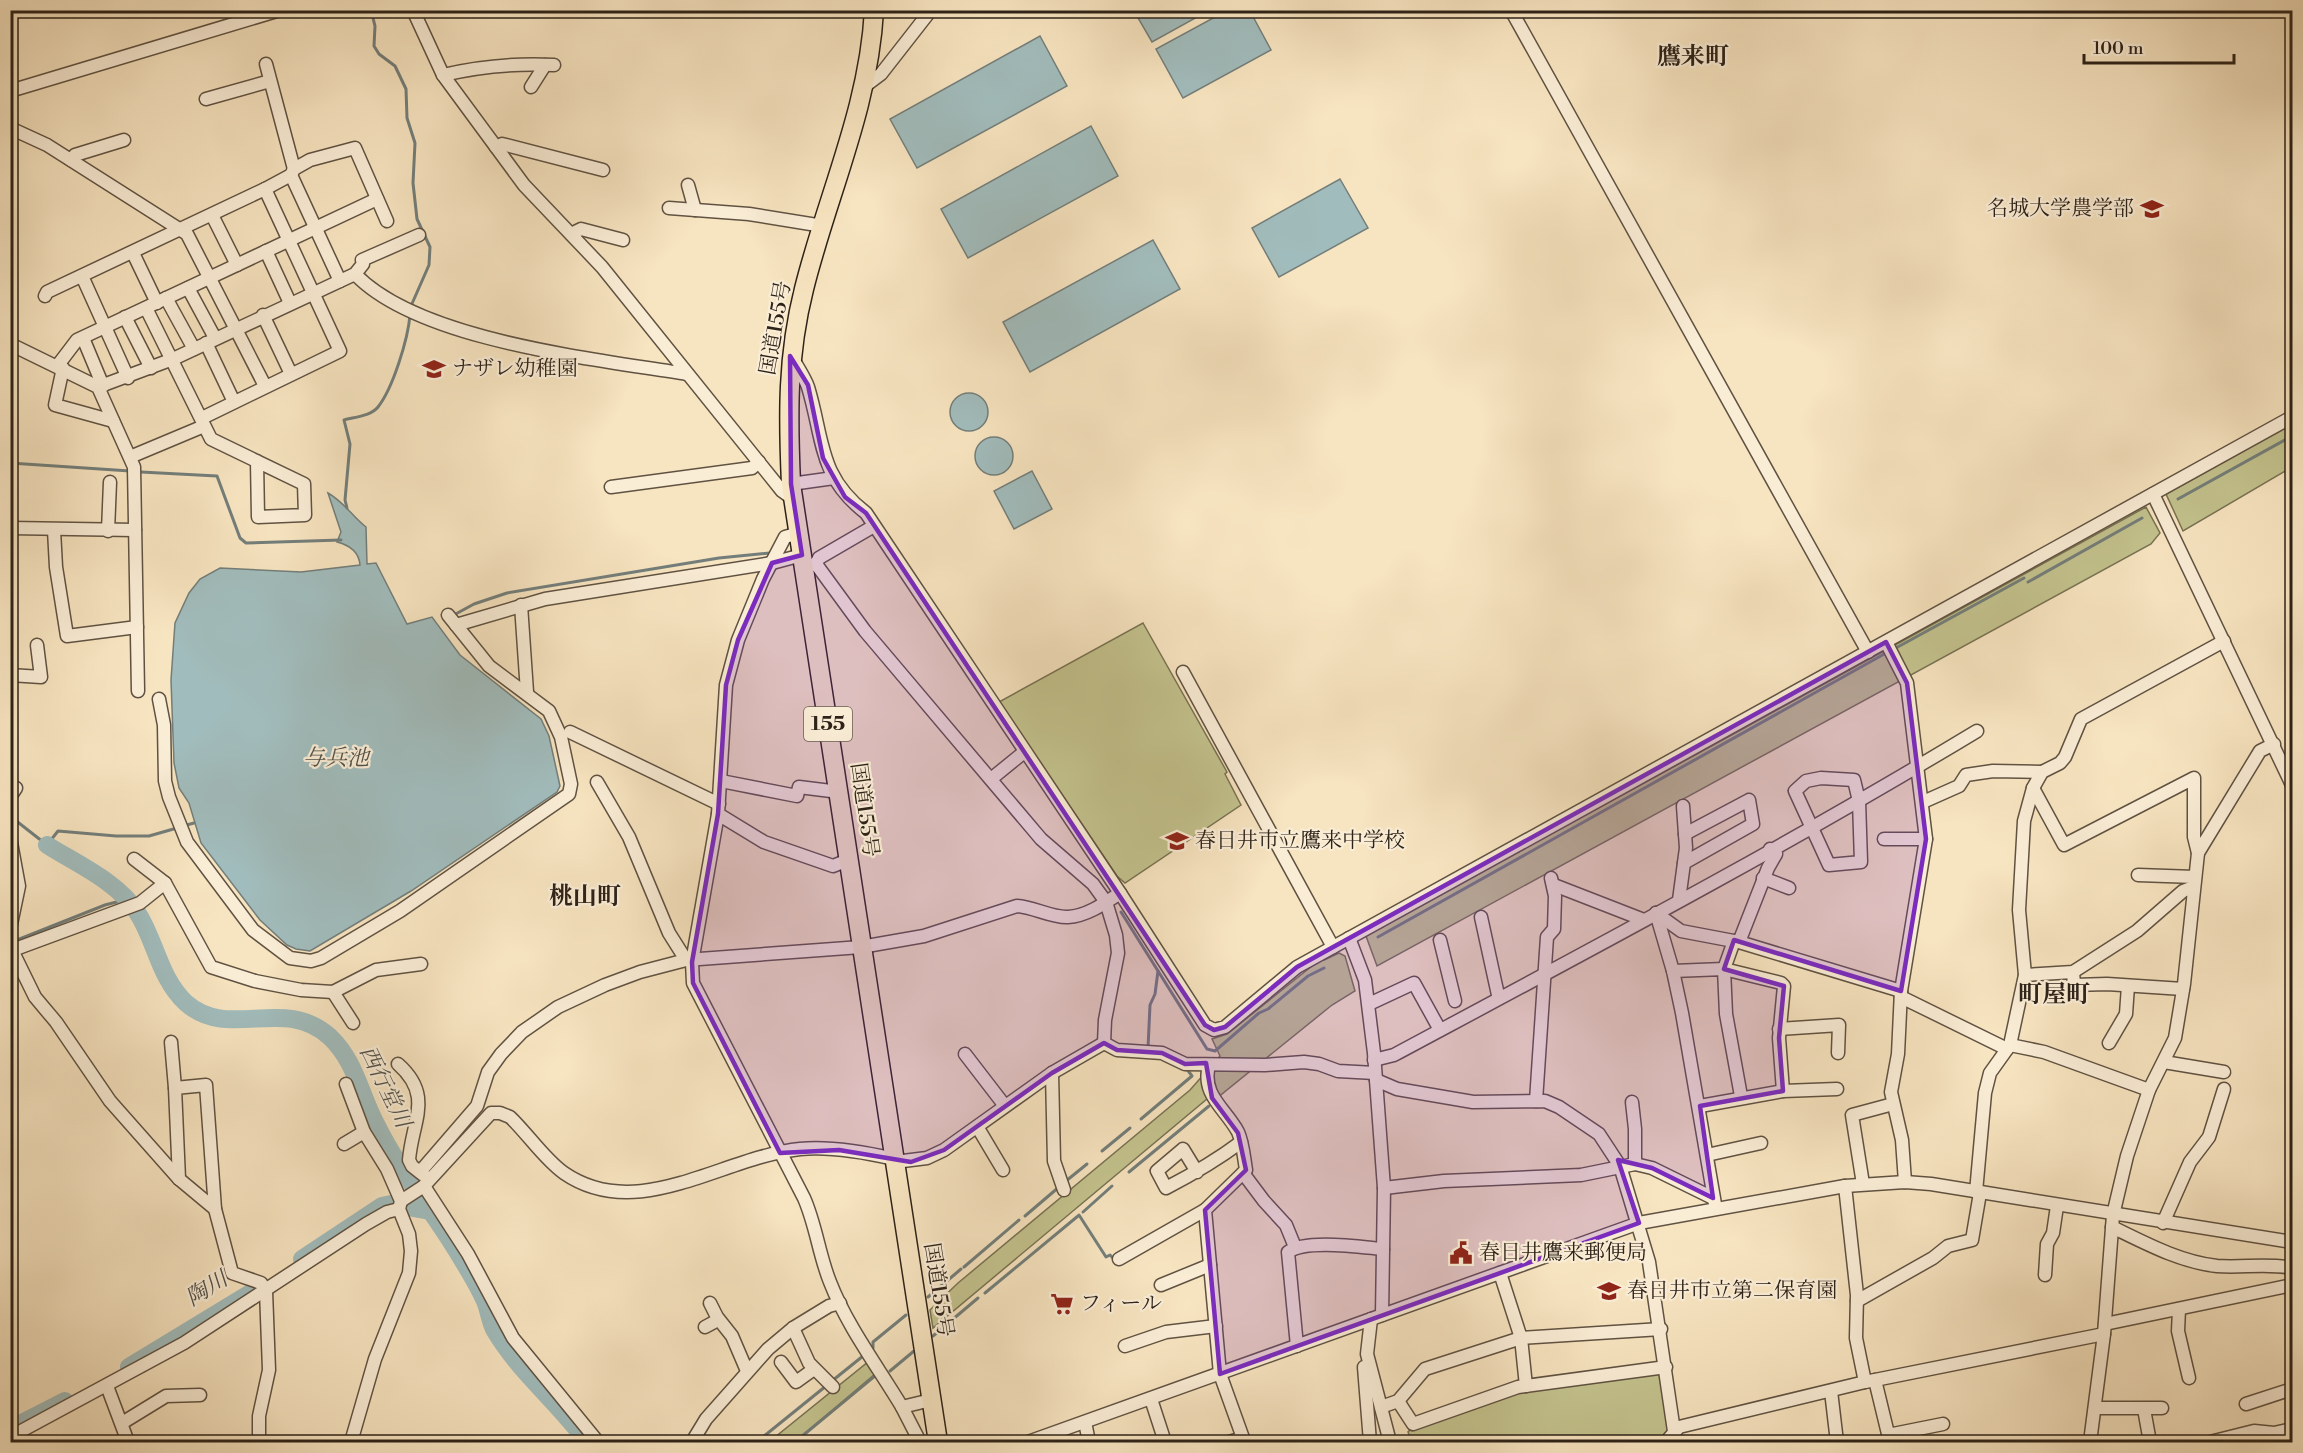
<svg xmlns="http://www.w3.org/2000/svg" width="2303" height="1453" viewBox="0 0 2303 1453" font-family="'Libre Bodoni','Noto Serif JP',serif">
<rect width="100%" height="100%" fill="#f7e4c0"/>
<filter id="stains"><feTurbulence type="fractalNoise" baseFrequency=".00333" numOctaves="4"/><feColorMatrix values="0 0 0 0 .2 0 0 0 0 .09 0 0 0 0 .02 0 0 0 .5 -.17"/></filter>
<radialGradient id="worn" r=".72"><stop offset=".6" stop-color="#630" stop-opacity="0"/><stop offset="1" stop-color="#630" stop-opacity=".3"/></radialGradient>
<g fill="#c3c28d" stroke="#787252" stroke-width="1.5">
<polygon points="2292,424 2292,467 2183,531 2166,494"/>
<polygon points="2146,507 2160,533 2151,544 1377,966 1366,936"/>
<polygon points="1143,623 1227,772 1225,774 1241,805 1125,883 1117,876 999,702"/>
<polygon points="1339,953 1345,956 1355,991 1332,1005 1217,1098 1207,1099 933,1328 930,1310 958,1283 1190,1090 1220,1056 1212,1039 1227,1034 1322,958 1324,960"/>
<polygon points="868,1362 875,1374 795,1442 769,1442"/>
<polygon points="1660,1371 1670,1429 1662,1442 1412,1442 1408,1432 1412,1428 1518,1391"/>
</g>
<g fill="#a1bcbc" stroke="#737e7a" stroke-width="1.5">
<polygon points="1134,11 1208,11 1152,42"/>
<polygon points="1250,11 1271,50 1183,98 1156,49 1226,11"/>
<polygon points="1040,36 1067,86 917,168 890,119"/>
<polygon points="1091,126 1118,176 968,258 941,209"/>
<polygon points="1340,179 1368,228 1279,277 1252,228"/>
<polygon points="1153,240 1180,289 1030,372 1003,322"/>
<circle cx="969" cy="412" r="19"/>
<circle cx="994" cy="456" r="19"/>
<polygon points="1032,471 1052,509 1014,529 994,491"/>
<path d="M328 493C344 502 352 516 366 527L367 564 376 563 407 624 432 617 460 655 541 719 549 736 560 786 557 792 411 891 310 951 296 949 287 945 260 920 201 843 189 803 179 788 174 763 171 680 175 623 189 593 200 579 220 568 301 572 360 565C359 552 349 545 337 542L341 532Z"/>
</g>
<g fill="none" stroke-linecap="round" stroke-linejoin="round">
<g stroke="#737e7a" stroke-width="3">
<polyline points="371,10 375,26 374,46 379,54 395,66 406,89 407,118 415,143 413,183 417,219 430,247 429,265 411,306"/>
<polyline points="10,463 130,471"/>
<polyline points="141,472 217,476 240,538 246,543 341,540"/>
<polyline points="2178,499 2292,436"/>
<path d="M347 508 345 500 350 444 344 420C355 417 371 416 378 407 393 388 408 339 410 315"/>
<polyline points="2028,582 2142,518"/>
<polyline points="452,616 474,604 507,593 719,558 770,553"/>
<polyline points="1894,649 2024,578"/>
<polyline points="10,816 47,845 58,831 116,836 149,836 177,828"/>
<polyline points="183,826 194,823"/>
<polyline points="1121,912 1207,1049 1215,1051 1259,1013 1268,1009 1308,976 1324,968"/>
<polyline points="1378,937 1886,653"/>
<polyline points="12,942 105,905 128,899"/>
<polyline points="1148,1048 1150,1005 1155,994 1158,971"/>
<polyline points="1141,1119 1192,1076 1186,1068"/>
<polyline points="1102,1151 1130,1128"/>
<polyline points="1129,1172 1209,1106"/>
<polyline points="1066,1181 1087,1164"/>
<polyline points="1083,1212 1112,1186"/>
<polyline points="1079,1215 1106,1257 1110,1255 1114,1259"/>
<polyline points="1025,1216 1059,1187"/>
<polyline points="964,1267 1019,1220"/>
<polyline points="985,1293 1078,1216"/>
<polyline points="928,1297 961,1269"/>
<polyline points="933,1336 978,1298"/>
<polyline points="873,1348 873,1342 906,1315"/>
<polyline points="890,1371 914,1351"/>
<polyline points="832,1381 863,1356"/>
<polyline points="758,1441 826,1386"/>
<polyline points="795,1442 876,1375"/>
</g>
<g stroke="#a1bcbc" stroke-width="18">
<path d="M47 845C77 864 118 882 137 912 156 941 159 978 186 1003 229 1041 284 995 330 1037 356 1062 360 1094 376 1124 400 1173 436 1214 463 1261 471 1274 479 1288 485 1301 489 1311 490 1322 495 1331 520 1373 559 1403 587 1442"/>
<polyline points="302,1259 382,1206 391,1204 430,1211"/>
<polyline points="129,1367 254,1291"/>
<polyline points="10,1429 65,1401"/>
</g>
<g stroke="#605242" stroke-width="15">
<g id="minor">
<polyline points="413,10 443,75 524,185 602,267 782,491 793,499"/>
<polyline points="1511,10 1868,652"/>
<polyline points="266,64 294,169"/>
<path d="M443 75C481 66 515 63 554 65"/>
<polyline points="865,86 881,74 931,10"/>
<polyline points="531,87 545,65"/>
<polyline points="10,91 280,10"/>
<polyline points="206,99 270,81"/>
<polyline points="10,128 47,145 187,234 265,386"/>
<polyline points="496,147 502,144 603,170"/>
<polyline points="71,160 75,155 124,140"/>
<polyline points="291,175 340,281"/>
<polyline points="688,185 695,210"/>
<polyline points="669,208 749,214 823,226"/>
<polyline points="212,215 237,265"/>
<polyline points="571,234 581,229 623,240"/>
<polyline points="266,251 290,303"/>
<polyline points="133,253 157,303"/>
<path d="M355 274C419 341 596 359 687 374"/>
<polyline points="82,276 128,378"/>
<polyline points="188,288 215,338"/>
<polyline points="45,296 47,292 265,189 291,175 294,169 310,160 355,148 387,221"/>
<polyline points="166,298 194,349"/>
<polyline points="146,308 211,439 304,484 305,515 258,517 257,461"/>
<polyline points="263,315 291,374"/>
<polyline points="125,317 151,368"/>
<polyline points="83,338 103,386"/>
<polyline points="206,343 234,402"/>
<polyline points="10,344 98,387 134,467 138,691"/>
<path d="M793 359C798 368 805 378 808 387 824 440 818 476 866 513L1120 893 1205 1025 1214 1030 1225 1027 1297 967 2292 417"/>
<polyline points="58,365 77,340 377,199"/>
<polyline points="63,368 55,405 113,421"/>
<polyline points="98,387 173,359 355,274 363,264 362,260 419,235"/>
<polyline points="202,418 340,351 265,189"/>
<polyline points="130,457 204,426"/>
<polyline points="791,484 834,478"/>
<polyline points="611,487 752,468 759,462"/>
<polyline points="2153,494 2292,785"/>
<polyline points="10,528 135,530"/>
<polyline points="54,530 56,567 67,636 137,627"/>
<polyline points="108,531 110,482"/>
<path d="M799 533 785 537 763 579 738 640 726 685 718 814 692 962 693 983 804 1198C816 1225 819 1255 830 1282 847 1326 878 1367 902 1407L931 1400"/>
<polyline points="816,564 819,558 874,526"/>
<polyline points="804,567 816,564 865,631 1041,839 1093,884 1106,902 1116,935 1118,953 1105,1020 1104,1043"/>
<polyline points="521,605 527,692"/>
<polyline points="456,625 545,599 772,563 802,555"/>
<polyline points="1886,642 1907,683 1926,839 1901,991 1898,1054 1891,1092 1902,1140 1905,1182"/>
<polyline points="1183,672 1333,947"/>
<polyline points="10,675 41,677 37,645"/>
<polyline points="159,699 164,725 165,781 169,797 187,842 253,930 290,958 311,961 321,958 400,911 569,794 571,784 561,737 549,711 489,666 448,615"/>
<polyline points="570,732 719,804"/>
<polygon points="1821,778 1854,780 1859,801 1861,862 1829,865 1795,791 1806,781"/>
<polyline points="991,779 1023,753"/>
<polyline points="721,781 797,796 799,787 839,792"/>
<polyline points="597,782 629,837 669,933 686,960"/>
<polyline points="2033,788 2064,845 2194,778 2194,837 2198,853"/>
<polyline points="10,797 16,788"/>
<polyline points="1923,802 1959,786 1966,775 1993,771 2042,772"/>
<polyline points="718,814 764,842 833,866 848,860"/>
<polyline points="10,837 19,886 10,929"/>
<polyline points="1884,839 1926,839"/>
<polyline points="134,859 165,883 211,967 255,981 301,990 333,992 376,970 421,964"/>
<polyline points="1684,863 1753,824 1749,800 1685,834"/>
<polyline points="2138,875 2195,877"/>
<polyline points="1763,878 1789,888"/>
<polyline points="1554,885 1644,920"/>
<polyline points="1679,900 1686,848 1683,806"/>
<polyline points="1656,913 1673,971 1682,1013 1715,1204"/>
<polyline points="1656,913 1681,931 1739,942 1901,991"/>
<polyline points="1481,917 1498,995"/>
<polyline points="1349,938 1365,980 1374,1053 1384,1188 1382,1315"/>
<polyline points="1440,940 1455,1001"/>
<polyline points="1734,941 1724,969 1781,983 1784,986 1779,1038 1783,1091"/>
<polyline points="1739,942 1768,868 1776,854 1770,849"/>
<polyline points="10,946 35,997 56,1022 110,1101 179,1179 215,1209 232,1273 261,1283 266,1291 269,1370 259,1416 259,1442"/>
<polyline points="10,951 140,903 165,883"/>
<polyline points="1673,971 1724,969 1726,1014 1741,1096"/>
<polyline points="2073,972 2074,985 2107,984 2183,989"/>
<polyline points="2025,975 2073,972 2137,931 2183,891 2193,887"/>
<polyline points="333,992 353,1023"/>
<polyline points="1901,997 2007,1049"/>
<polyline points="1369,1004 1414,983 1440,1030"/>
<polyline points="1779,1029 1839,1025 1838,1053"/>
<polyline points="171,1042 175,1088"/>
<polyline points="2109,1043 2126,1014 2128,986"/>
<polyline points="2010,1045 2044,1052 2149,1090"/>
<polyline points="965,1054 1005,1106"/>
<path d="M1374 1060 1394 1055C1590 950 1787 846 1977 731"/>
<polyline points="2164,1062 2224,1072"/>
<path d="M398 1064C434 1096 412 1121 409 1160L412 1166 426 1177"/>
<path d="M1209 1065C1201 1095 1225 1108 1238 1132 1243 1143 1244 1158 1246 1170L1205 1210 1220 1374 1243 1438 1229 1442"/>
<polyline points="1052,1073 1054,1161 1064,1190"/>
<polyline points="1376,1080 1397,1089 1473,1102 1545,1101 1559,1107 1599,1134 1620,1166 1649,1262 1674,1431"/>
<polyline points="346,1084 364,1132 387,1169 401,1201 399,1209 409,1234 411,1251 409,1273 375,1359 351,1442"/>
<polyline points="1536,1101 1547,937 1554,929 1555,896 1551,878"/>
<polyline points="1632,1102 1635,1129 1635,1164"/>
<polyline points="1700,1106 1783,1091 1837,1089"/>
<polyline points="978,1128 1003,1170"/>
<polyline points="344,1144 364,1132"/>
<polyline points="1707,1155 1761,1143"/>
<polyline points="895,1162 927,1158 944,1150 1052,1073 1104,1043 1117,1050 1162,1053 1185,1064 1265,1065 1304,1062 1319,1064 1338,1071 1375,1073"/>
<path d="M420 1172 477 1106 488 1072 501 1054 522 1032 558 1007 605 985 640 972 686 960 861 947 924 936 1017 906C1034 907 1052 918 1068 917 1087 916 1105 903 1120 893"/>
<path d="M1197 1172 1183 1149 1157 1171 1166 1188C1193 1174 1217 1160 1241 1142"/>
<polyline points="1243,1173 1264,1201 1286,1225 1295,1247"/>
<polyline points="179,1179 175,1088 206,1085 215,1209"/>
<polyline points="1863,1184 1852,1115 1893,1104"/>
<polyline points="424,1186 468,1254 513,1338 598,1442"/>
<polyline points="1845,1186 1857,1295 1856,1338 1865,1382"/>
<polyline points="1384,1188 1444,1181 1581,1175 1635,1164 1652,1168 1713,1198"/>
<polyline points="1976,1192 1985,1093 1990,1073 2010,1045 2025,975 2019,910 2024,821 2033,788 2042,772 2060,763 2065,757 2081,719 2224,641"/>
<path d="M401 1201 424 1186 491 1113H500L510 1117C527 1133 545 1160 564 1173 638 1224 722 1157 800 1149 831 1146 864 1152 894 1159"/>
<polyline points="2163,1223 2190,1162 2209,1137 2224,1089"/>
<path d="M2112 1227C2145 1243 2180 1262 2217 1266 2242 1268 2268 1263 2292 1268"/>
<polyline points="1119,1259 1205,1210"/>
<polyline points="1500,1273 1521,1338 1526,1386"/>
<polyline points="2045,1275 2047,1244 2053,1233 2057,1206"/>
<polyline points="1161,1285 1210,1265"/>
<polyline points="1857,1301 1933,1258 1948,1246 1972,1240 1980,1193"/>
<polyline points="710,1303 717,1317 732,1336 747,1371"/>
<polyline points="2179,1309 2178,1331 2189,1378"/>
<polyline points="1371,1319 1367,1354 1390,1442"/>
<polyline points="2105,1324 2292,1285"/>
<polyline points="705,1327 718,1320"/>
<polyline points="793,1328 809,1363 833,1387"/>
<polyline points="1125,1346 1166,1332 1216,1326"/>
<path d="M1297 1346 1288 1252C1306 1239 1360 1247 1383 1249"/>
<polyline points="781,1362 796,1382 814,1369"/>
<polyline points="1364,1367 1370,1442"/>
<polyline points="1875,1380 1890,1442"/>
<polyline points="107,1386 128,1442"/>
<polyline points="1831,1391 1837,1442"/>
<polyline points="1151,1399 1165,1442"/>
<polyline points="1398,1401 1413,1424 1518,1387 1666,1367"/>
<polyline points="2246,1404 2292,1389"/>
<polyline points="902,1407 920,1442"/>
<polyline points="1381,1407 1398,1401 1425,1369 1521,1338 1661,1329"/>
<polyline points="2095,1408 2162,1408"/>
<polyline points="2144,1409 2150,1442"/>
<polyline points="1085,1422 1089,1442"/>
<polyline points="122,1423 166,1396 200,1395"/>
<polyline points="1888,1435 1943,1424"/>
<polyline points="10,1437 184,1343 366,1224 387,1212 399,1209"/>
<polyline points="692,1442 706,1419 768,1349 793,1328 829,1306 840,1303"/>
<polyline points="1028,1442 1639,1223 1845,1186 1905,1182 1931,1184 2292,1242"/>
<polyline points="1666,1442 1679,1427 1865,1382 2104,1334"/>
<polyline points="2090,1442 2104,1334 2113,1215 2127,1156 2149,1090 2175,1038 2184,984 2198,853 2260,751 2274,744"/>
<polyline points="2210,1442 2254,1431 2274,1433 2292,1429"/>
</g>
</g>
<g stroke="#2d2218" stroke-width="21">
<path id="highway" d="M874 10C869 108 827 196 804 289 787 356 788 416 791 484L938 1442"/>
</g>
<use href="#minor" stroke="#faedd6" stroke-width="12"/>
<use href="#highway" stroke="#f7e4c0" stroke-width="18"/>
</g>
<path fill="#7b2cbf" fill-opacity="0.2" stroke="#7b2cbf" stroke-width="4.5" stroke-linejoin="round" d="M790 356 808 385 823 458 845 497 866 513 1205 1025 1214 1030 1225 1027 1297 967 1886 642 1907 683 1926 839 1901 991 1734 940 1724 969 1784 986 1779 1038 1783 1091 1700 1106 1713 1198 1652 1168 1618 1160 1639 1223 1220 1374 1205 1210 1246 1170 1238 1133 1212 1098 1206 1063 1185 1064 1162 1053 1117 1050 1104 1043 1052 1073 944 1150 911 1162 839 1150 780 1153 693 983 692 962 718 814 726 685 738 640 772 563 802 555 791 484Z"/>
<defs>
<g id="university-bare" transform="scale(1.8)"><path d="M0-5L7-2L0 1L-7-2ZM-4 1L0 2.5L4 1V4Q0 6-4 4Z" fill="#8f2418" stroke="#faedd6" stroke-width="2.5" paint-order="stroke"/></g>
<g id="school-bare" transform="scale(1.8)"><path d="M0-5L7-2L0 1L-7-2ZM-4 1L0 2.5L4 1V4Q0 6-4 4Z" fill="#8f2418" stroke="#faedd6" stroke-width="2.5" paint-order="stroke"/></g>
<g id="civic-bare" transform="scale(1.8)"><path d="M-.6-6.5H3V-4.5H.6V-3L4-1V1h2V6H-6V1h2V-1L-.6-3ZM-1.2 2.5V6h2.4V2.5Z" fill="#8f2418" stroke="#faedd6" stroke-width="2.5" paint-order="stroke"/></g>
<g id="supermarket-bare" transform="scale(1.8)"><path d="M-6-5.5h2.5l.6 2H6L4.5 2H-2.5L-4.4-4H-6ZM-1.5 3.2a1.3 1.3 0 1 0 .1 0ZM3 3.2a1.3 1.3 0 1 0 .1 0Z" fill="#8f2418" stroke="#faedd6" stroke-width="2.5" paint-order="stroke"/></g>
</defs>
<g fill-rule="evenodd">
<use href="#university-bare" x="2152" y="209"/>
<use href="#school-bare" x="434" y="369"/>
<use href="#school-bare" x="1177" y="841"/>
<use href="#civic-bare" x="1461" y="1253"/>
<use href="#school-bare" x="1609" y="1291"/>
<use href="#supermarket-bare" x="1062" y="1304"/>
</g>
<g text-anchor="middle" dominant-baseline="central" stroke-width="4.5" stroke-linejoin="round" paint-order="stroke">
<rect fill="#faedd6" stroke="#6a5f51" stroke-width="1.5" x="804" y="707" width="48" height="34" rx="4.5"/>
<g font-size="20" font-weight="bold" fill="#2d2218">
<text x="828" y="724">155</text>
</g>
<g font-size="21" fill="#2d2218" stroke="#faedd6" text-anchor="start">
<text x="2134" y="209" text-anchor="end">名城大学農学部</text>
<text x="452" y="369">ナザレ幼稚園</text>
<text x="1195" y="841">春日井市立鷹来中学校</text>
<text x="1479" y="1253">春日井鷹来郵便局</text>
<text x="1627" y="1291">春日井市立第二保育園</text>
<text x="1080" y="1304">フィール</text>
</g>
<g font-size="21" fill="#2d2218" stroke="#faedd6">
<text transform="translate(776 328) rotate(-80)">国道155号</text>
<text transform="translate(864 810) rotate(82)">国道155号</text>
<text transform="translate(938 1290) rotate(81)">国道155号</text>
</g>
<g font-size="22" font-style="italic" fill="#505049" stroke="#faedd6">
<text x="336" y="758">与兵池</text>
<text transform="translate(385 1087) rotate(64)">西行堂川</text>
<text transform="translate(207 1289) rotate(-32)">陶川</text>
</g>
<g font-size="24" font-weight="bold" fill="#2d2218" stroke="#faedd6">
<text x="1693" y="57">鷹来町</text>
<text x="585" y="897">桃山町</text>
<text x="2054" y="995">町屋町</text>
</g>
</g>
<rect width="2303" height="1453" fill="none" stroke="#f7e4c0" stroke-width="36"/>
<rect x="12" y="12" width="2279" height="1429" fill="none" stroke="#2d2218" stroke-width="3"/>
<rect x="18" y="18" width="2267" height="1417" fill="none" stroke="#2d2218" stroke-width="1.5"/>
<path d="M2084 54v9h150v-9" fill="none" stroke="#2d2218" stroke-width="3"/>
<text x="2093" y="54" font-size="18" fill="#2d2218" stroke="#faedd6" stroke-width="4.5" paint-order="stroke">100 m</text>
<rect width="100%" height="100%" filter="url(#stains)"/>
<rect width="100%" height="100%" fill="url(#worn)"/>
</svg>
